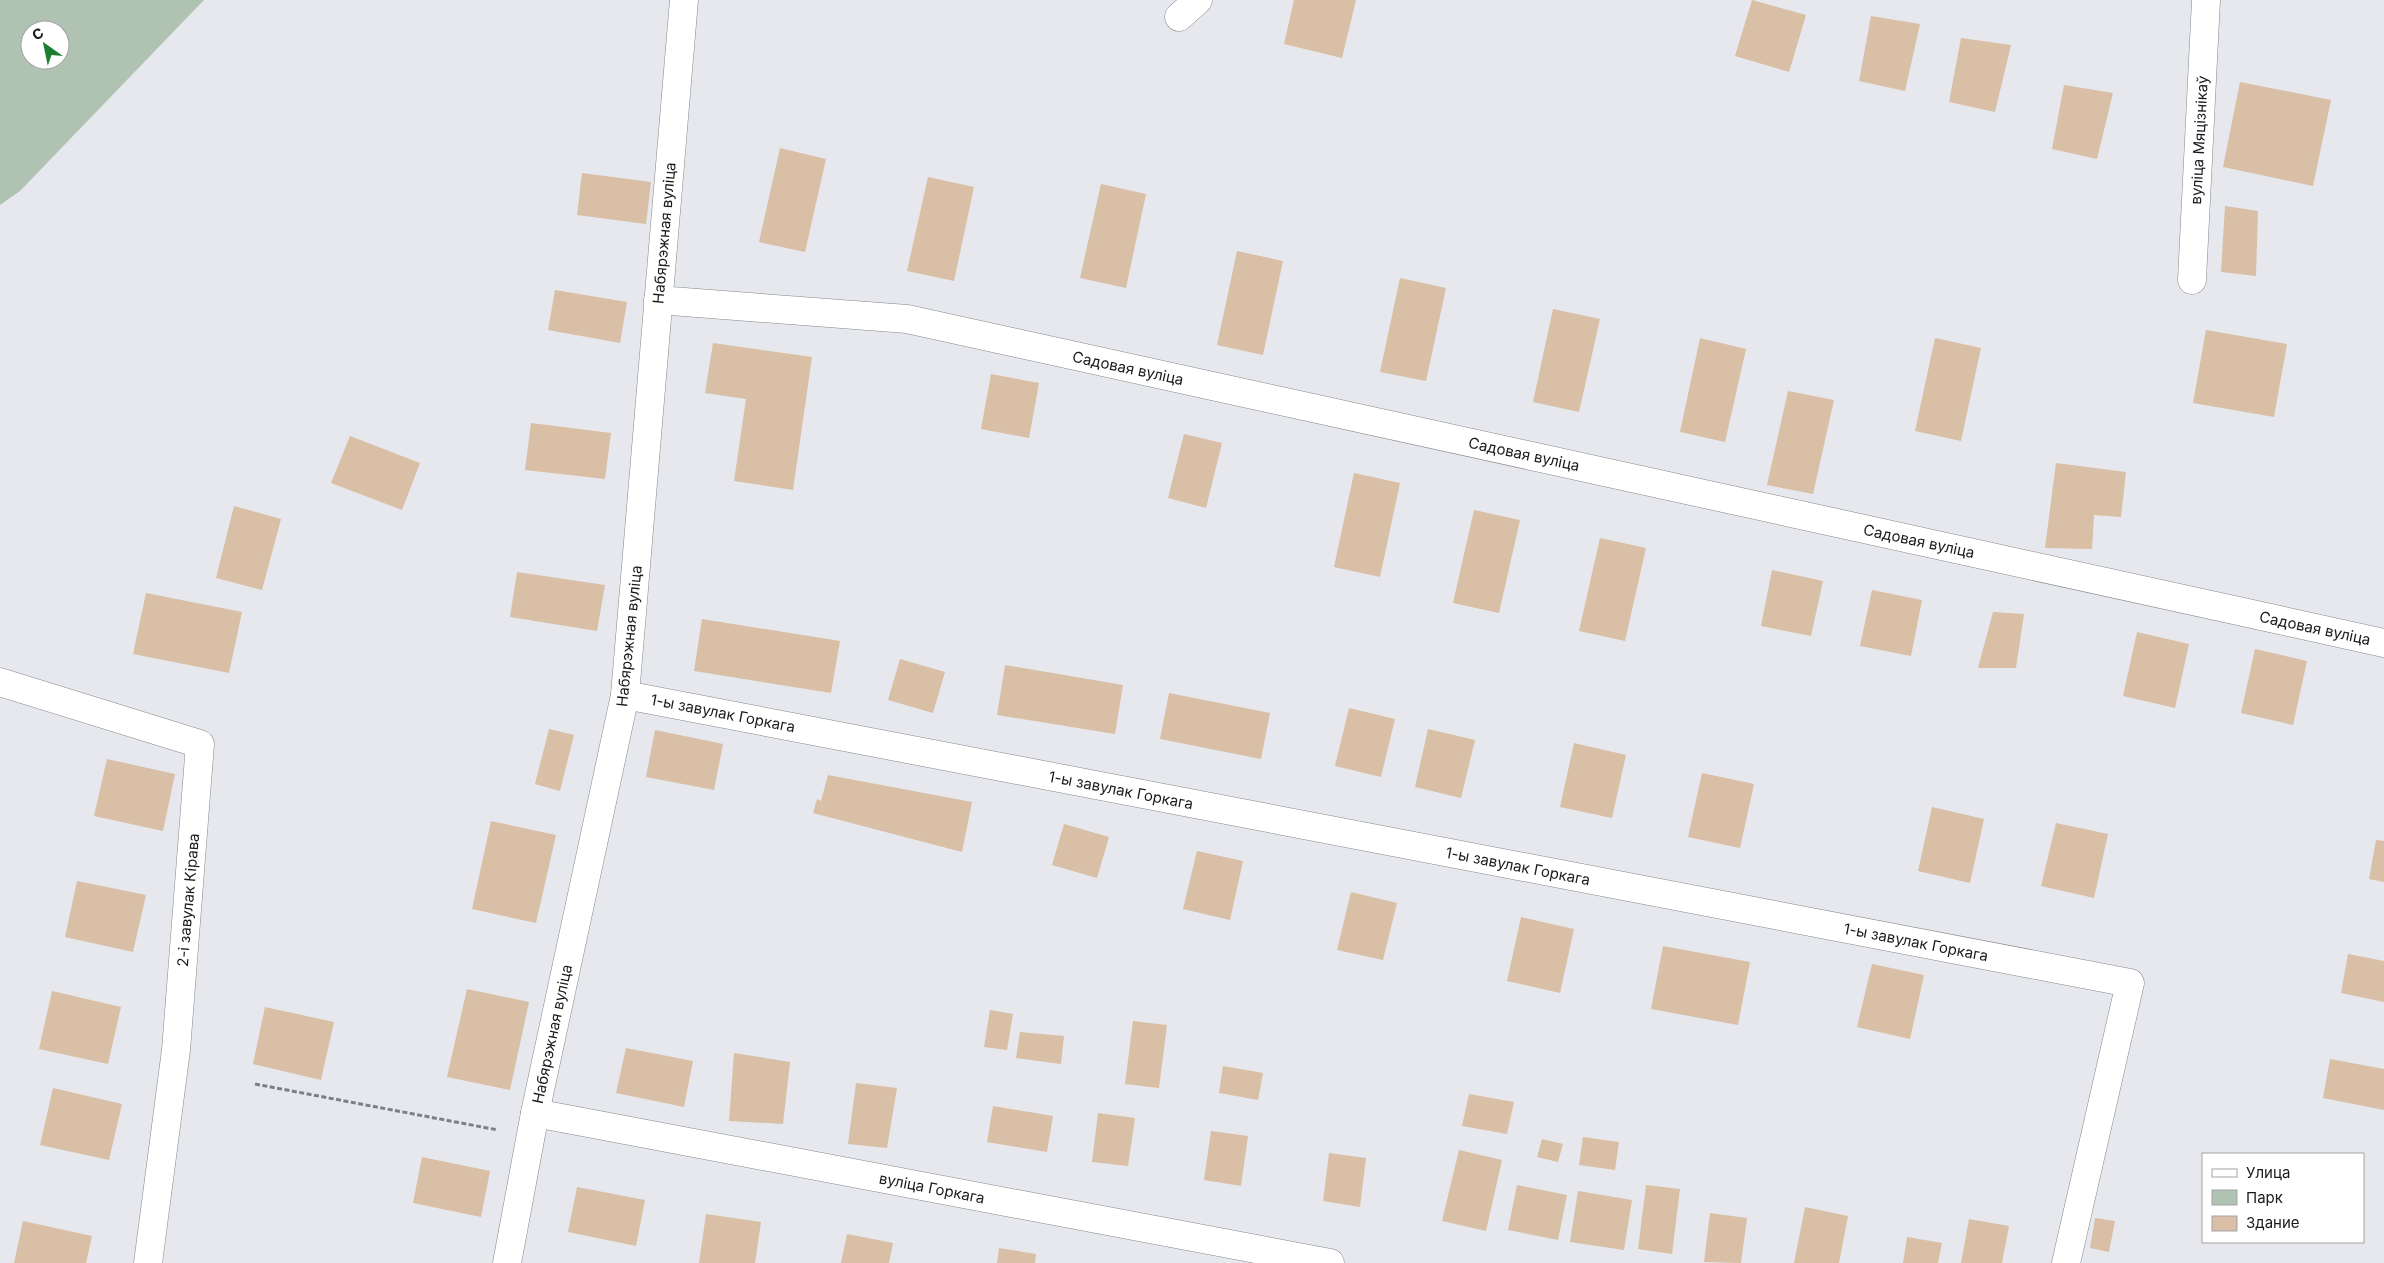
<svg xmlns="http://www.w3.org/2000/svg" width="2384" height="1263" viewBox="0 0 2384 1263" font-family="Inter,sans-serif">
<rect width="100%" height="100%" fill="#e6e8ed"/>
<path fill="#b0c3b3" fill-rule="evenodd" d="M0 0H204L20 191 0 205ZM30 30H60V60H30Z"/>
<g fill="#d8bfa5">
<polygon points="1294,0 1356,0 1342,58 1284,44"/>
<polygon points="1752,0 1806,15 1789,72 1735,56"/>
<polygon points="1871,16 1920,24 1905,91 1859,81"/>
<polygon points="1961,38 2011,45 1995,112 1949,102"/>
<polygon points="2240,82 2331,100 2313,186 2223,167"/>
<polygon points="2064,85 2113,93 2097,159 2052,149"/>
<polygon points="780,148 826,159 805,252 759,242"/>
<polygon points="582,173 651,182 646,224 577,215"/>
<polygon points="928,177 974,187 954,281 907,271"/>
<polygon points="1101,184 1146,194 1126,288 1080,278"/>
<polygon points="2225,206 2258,211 2256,276 2221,272"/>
<polygon points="1237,251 1283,261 1263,355 1217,345"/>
<polygon points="1400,278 1446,288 1426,381 1380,372"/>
<polygon points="555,290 627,302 620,343 548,330"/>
<polygon points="1553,309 1600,319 1579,412 1533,402"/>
<polygon points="2206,330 2287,344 2274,417 2193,403"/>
<polygon points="1700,338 1746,349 1725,442 1680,432"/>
<polygon points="1935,338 1981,348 1961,441 1915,431"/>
<polygon points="713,343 812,357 793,490 734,481 746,399 705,393"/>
<polygon points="991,374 1039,383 1029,438 981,429"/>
<polygon points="1788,391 1834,400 1813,494 1767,485"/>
<polygon points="531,423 611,433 605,479 525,470"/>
<polygon points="1184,434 1222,443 1206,508 1168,498"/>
<polygon points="350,436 420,463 402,510 331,483"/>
<polygon points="2056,463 2126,472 2121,517 2094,515 2092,549 2045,548"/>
<polygon points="1354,473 1400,483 1380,577 1334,567"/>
<polygon points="234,506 281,519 262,590 216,578"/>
<polygon points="1474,510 1520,520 1499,613 1453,603"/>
<polygon points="1600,538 1646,548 1625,641 1579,631"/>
<polygon points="1772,570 1823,581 1811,636 1761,626"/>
<polygon points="517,572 605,585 597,631 510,617"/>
<polygon points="1872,590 1922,600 1911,656 1860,646"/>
<polygon points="146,593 242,612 229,673 133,654"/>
<polygon points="1993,612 2024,614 2016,668 1978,668"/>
<polygon points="702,619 840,641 831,693 694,671"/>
<polygon points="2137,632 2189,644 2175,708 2123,696"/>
<polygon points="2255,649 2307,661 2293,725 2241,713"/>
<polygon points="900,659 945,672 933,713 888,700"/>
<polygon points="1005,665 1123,685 1115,734 997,715"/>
<polygon points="1169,693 1270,713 1261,759 1160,739"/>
<polygon points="1349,708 1395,719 1381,777 1335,766"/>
<polygon points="549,729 574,735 560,791 535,784"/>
<polygon points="1428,729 1475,740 1461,798 1415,787"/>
<polygon points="655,730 723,744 714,790 646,777"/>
<polygon points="1574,743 1626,755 1612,818 1560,807"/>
<polygon points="107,759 175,774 163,831 94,816"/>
<polygon points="1702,773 1754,784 1740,848 1688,837"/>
<polygon points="828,775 972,802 962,852 813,813 817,799 821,801"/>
<polygon points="1932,807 1984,819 1970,883 1918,871"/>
<polygon points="491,821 556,835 536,923 472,909"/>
<polygon points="2056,823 2108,834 2094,898 2041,886"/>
<polygon points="1064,824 1109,837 1097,878 1052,865"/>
<polygon points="2376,840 2384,841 2384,882 2369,879"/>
<polygon points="1197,851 1243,861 1230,920 1183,909"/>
<polygon points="77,881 146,895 133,952 65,937"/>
<polygon points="1351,892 1397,903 1383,960 1337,950"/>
<polygon points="1521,917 1574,929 1560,993 1507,981"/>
<polygon points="1663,946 1750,962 1738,1025 1651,1009"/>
<polygon points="2348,954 2384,961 2384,1002 2341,993"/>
<polygon points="1872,964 1924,975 1910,1039 1857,1027"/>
<polygon points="467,989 529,1002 510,1090 447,1077"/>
<polygon points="52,991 121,1007 108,1064 39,1049"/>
<polygon points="265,1007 334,1022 321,1080 253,1064"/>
<polygon points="990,1010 1013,1014 1007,1050 984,1047"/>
<polygon points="1133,1021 1167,1025 1159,1088 1125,1084"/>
<polygon points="1020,1032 1064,1036 1061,1064 1016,1058"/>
<polygon points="626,1048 693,1061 684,1107 616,1093"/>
<polygon points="734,1053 790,1062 783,1124 729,1121"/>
<polygon points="2330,1059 2384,1069 2384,1110 2323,1098"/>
<polygon points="1223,1066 1263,1073 1258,1100 1219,1093"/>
<polygon points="856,1083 897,1088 887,1148 848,1144"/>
<polygon points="53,1088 122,1104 109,1160 40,1145"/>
<polygon points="1469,1094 1514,1102 1507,1134 1462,1126"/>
<polygon points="993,1106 1053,1116 1047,1152 987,1142"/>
<polygon points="1098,1113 1135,1118 1128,1166 1092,1162"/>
<polygon points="1211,1131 1248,1136 1241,1186 1204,1180"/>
<polygon points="1583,1137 1619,1142 1615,1170 1579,1165"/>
<polygon points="1542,1139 1563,1144 1558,1162 1537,1157"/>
<polygon points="1459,1150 1502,1160 1486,1231 1442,1221"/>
<polygon points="1329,1153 1366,1158 1360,1207 1323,1201"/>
<polygon points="422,1157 490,1171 481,1217 413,1203"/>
<polygon points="1517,1185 1567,1195 1558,1240 1508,1230"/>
<polygon points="1646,1185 1680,1189 1672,1254 1638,1249"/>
<polygon points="577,1187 645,1200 636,1246 568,1232"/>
<polygon points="1578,1191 1632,1200 1624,1250 1570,1242"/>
<polygon points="1805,1207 1848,1216 1839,1263 1794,1263"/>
<polygon points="1710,1213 1747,1218 1741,1263 1704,1262"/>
<polygon points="706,1214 761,1222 755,1263 699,1263"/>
<polygon points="2095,1218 2115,1221 2109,1252 2090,1248"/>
<polygon points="1969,1219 2009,1226 2002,1263 1961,1263"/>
<polygon points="23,1221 92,1236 86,1263 14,1263"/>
<polygon points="847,1234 893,1243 889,1263 841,1263"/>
<polygon points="1907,1237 1942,1243 1938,1263 1903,1263"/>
<polygon points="999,1248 1036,1254 1035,1263 997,1263"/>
</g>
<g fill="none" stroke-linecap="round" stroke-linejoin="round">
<g stroke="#85878b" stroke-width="29">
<g id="minor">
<polyline points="1179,17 1198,0"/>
<polyline points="2192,280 2206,0"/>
<polyline points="658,300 907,319 2384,643"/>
<polyline points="0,682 200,744 176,1050 148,1263"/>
<polyline points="625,695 2130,983 2066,1263"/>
<polyline points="535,1113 1330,1263"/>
<polyline points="507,1263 535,1113 625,695 684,0"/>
</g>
</g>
<polyline stroke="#7e7f82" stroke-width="3" stroke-dasharray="5 2.5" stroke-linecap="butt" points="255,1084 498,1130"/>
<use href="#minor" stroke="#fff" stroke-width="28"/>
</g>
<g text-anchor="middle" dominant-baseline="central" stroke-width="4" stroke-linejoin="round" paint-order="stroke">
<g font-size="15" fill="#191a1b" stroke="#fff">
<text transform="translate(2199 140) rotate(-87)">вуліца Мяцізнікаў</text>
<text transform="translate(664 233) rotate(-85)">Набярэжная вуліца</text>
<text transform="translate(1128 368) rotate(12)">Садовая вуліца</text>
<text transform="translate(1524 454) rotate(12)">Садовая вуліца</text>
<text transform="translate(1919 541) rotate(12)">Садовая вуліца</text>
<text transform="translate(2315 628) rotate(12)">Садовая вуліца</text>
<text transform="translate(629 636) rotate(-84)">Набярэжная вуліца</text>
<text transform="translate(723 713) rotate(11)">1-ы завулак Горкага</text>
<text transform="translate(1121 790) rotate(11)">1-ы завулак Горкага</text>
<text transform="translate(1518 866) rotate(11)">1-ы завулак Горкага</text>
<text transform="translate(188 900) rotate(-85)">2-і завулак Кірава</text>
<text transform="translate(1916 942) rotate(11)">1-ы завулак Горкага</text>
<text transform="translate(552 1034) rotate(-78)">Набярэжная вуліца</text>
<text transform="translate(932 1188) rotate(11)">вуліца Горкага</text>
</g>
</g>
<rect x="2202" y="1153" width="162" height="90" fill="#ffffff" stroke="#a3a3a4"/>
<rect x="2212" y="1169" width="25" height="8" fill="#ffffff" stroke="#a3a3a4"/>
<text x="2246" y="1178" font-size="15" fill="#191a1b">Улица</text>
<rect x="2212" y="1190" width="25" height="15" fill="#b0c3b3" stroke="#a3a3a4"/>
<text x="2246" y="1203" font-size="15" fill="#191a1b">Парк</text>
<rect x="2212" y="1216" width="25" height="15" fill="#d8bfa5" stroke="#a3a3a4"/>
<text x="2246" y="1228" font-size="15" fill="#191a1b">Здание</text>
<g transform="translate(45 45) rotate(327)"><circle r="24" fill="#ffffff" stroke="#a3a3a4"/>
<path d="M0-4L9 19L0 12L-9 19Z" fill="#1c7e30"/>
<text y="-8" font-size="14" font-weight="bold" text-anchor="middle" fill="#191a1b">С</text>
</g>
</svg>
